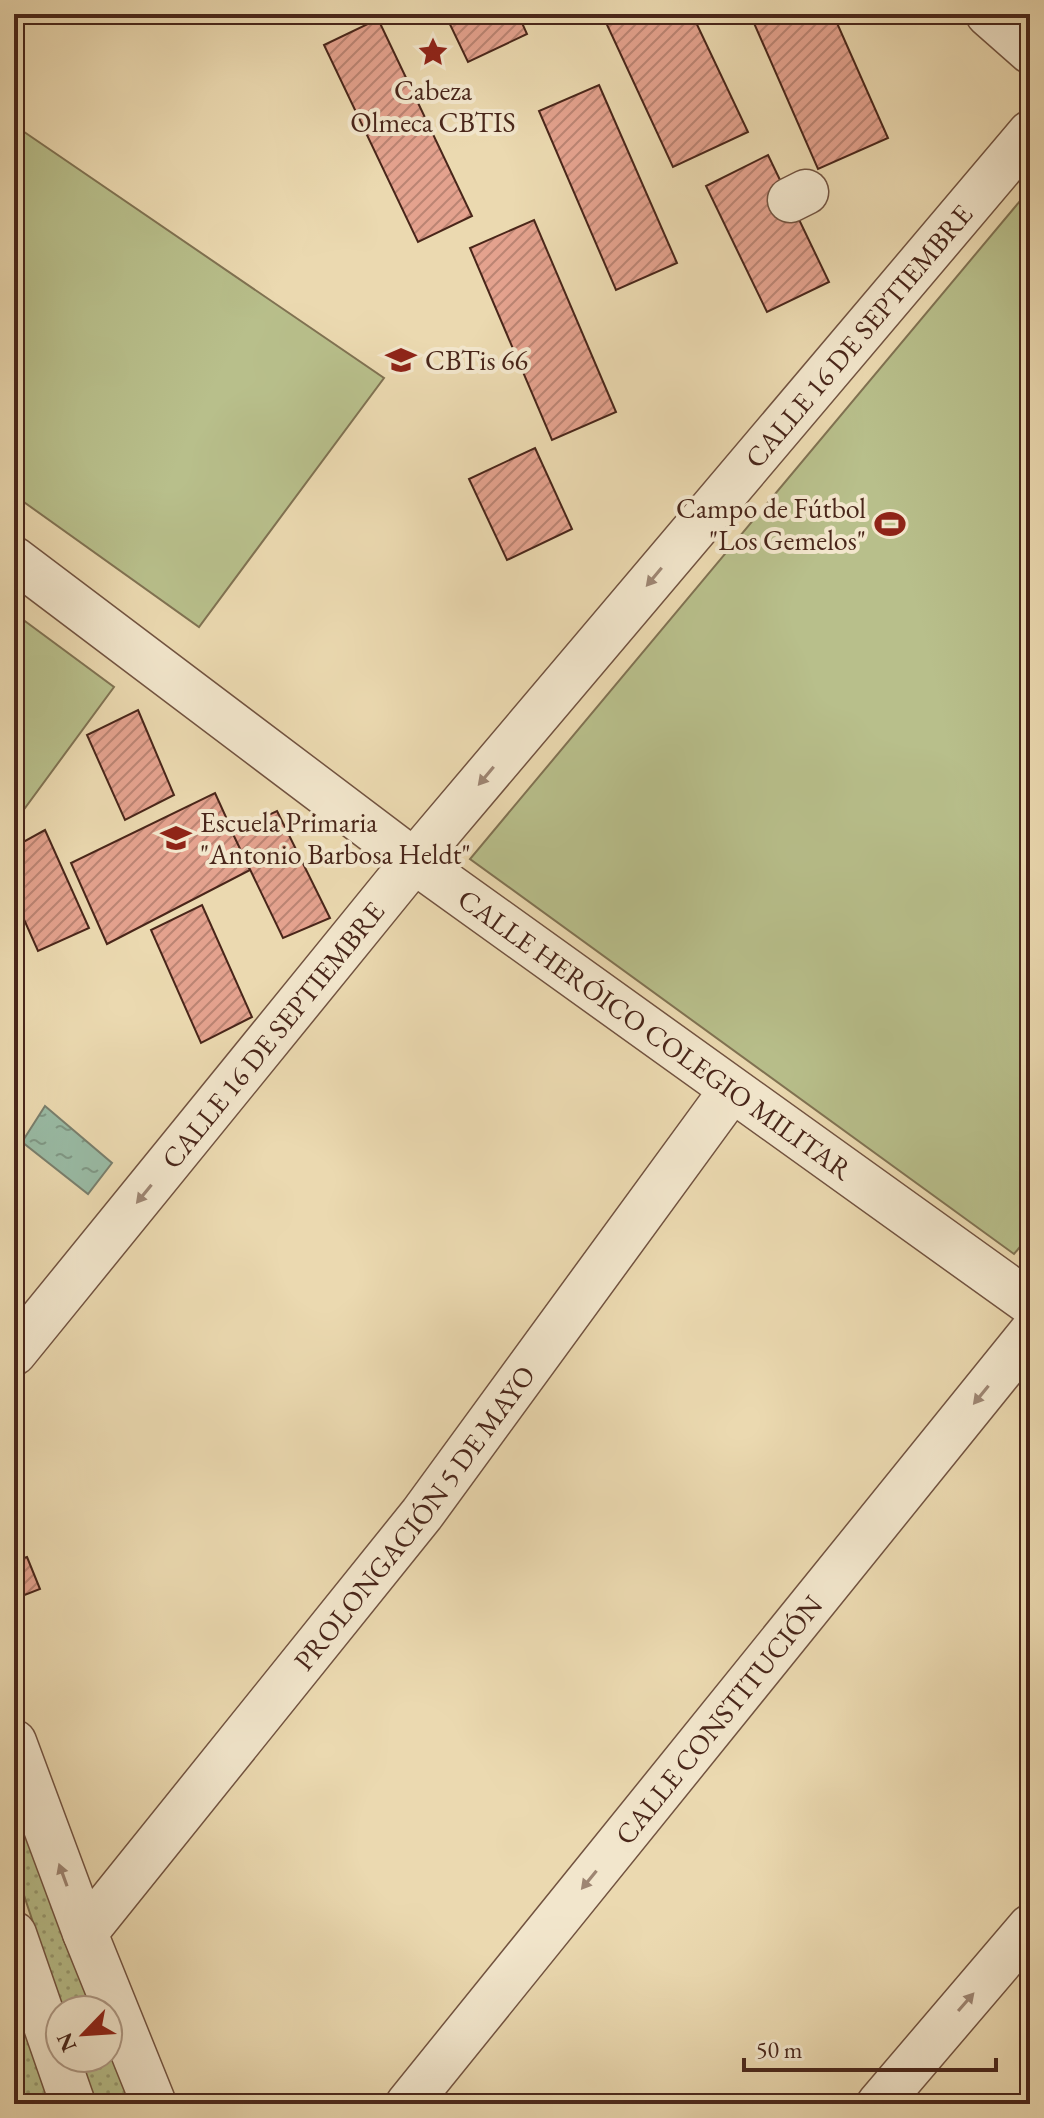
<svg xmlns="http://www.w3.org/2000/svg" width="1044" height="2118" viewBox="0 0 1044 2118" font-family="'EB Garamond',serif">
<defs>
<pattern id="park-dots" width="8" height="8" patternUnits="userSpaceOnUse" patternTransform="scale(2)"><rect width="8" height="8" fill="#b8bf8b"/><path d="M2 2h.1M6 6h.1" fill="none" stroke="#989b71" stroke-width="1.8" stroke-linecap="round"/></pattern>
<pattern id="water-ripples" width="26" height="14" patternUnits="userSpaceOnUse" patternTransform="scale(2)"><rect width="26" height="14" fill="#99bba5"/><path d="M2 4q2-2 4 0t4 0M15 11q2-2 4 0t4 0" fill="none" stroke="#7f9886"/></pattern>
<pattern id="building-hatch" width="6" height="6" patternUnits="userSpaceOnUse" patternTransform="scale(2)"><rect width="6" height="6" fill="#e4a28e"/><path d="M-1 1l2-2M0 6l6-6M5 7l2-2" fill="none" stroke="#bb8473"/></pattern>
</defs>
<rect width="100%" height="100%" fill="#ebd9b0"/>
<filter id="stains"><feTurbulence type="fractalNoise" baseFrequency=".0025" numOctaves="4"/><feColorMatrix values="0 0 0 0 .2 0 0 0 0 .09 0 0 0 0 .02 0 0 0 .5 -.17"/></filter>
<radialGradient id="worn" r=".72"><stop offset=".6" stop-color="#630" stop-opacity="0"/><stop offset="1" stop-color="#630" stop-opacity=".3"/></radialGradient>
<g fill="#b8bf8b" stroke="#807252" stroke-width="2">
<polygon points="14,125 384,378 199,627 14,495"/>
<polygon points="1030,189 1030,1235 1014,1254 470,859"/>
<polygon points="14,613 114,687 14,823"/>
</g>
<g fill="url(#park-dots)" stroke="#807252" stroke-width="2">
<polygon points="14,1777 104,2010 62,2010 14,1865"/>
<polygon points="14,1990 53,2104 14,2104"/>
<polygon points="108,2021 140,2104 93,2104 77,2058 108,2058"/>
</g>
<polygon fill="url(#water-ripples)" stroke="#797f6d" stroke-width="2" points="45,1106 112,1163 88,1194 22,1142"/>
<g fill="url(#building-hatch)" stroke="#49261a" stroke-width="2">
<polygon points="445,14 518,14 527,34 468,62"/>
<polygon points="602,14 692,14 748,132 673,167"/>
<polygon points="750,14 833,14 888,138 818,169"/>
<polygon points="378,19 472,216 418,242 324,45"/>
<polygon points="599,85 677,263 616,290 539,111"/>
<polygon points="768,155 829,282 767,312 706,186"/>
<polygon points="534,220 616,412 552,440 470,248"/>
<polygon points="535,448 572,529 507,560 469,479"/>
<polygon points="138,710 174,795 125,820 87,735"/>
<polygon points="215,793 250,870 107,944 71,863"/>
<polygon points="277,811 330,918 283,938 232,832"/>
<polygon points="45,830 89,928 38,951 14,897 14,847"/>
<polygon points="202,905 252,1017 201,1043 151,930"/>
<polygon points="27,1557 40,1589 22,1596 14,1580 14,1561"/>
</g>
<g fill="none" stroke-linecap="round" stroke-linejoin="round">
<g stroke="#725340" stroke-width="47">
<g id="minor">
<polyline points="988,14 1030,51"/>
<polyline points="790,200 806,192"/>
<path id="s1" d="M14 559 414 861 1030 1303"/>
<path id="s2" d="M14 1353 414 861 1030 133"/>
<polyline points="14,1742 85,1933 154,2104"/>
<path id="s3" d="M85 1933 422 1514 731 1091"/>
<polyline points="14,1934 73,2104"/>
<path id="s4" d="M408 2104 1030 1334"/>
<polyline points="879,2104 1030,1927"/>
</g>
</g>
<use href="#minor" stroke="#f2e6cc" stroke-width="44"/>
</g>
<defs><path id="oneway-solid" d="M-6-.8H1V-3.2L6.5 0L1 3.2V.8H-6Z" transform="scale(2)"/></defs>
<g fill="#9e8673">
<use href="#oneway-solid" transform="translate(654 577) rotate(130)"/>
<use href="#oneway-solid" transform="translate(486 776) rotate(130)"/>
<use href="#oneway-solid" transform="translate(144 1194) rotate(129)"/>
<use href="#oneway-solid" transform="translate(981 1395) rotate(129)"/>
<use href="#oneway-solid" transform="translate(63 1875) rotate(-110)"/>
<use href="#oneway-solid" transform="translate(589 1880) rotate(129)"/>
<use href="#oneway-solid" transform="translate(966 2002) rotate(-49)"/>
</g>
<defs>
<g id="sight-bare" transform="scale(2.4)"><path d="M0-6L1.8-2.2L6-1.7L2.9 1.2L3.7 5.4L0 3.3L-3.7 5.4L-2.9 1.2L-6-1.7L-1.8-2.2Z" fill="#8f2418" stroke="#f2e6cc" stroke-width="2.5" paint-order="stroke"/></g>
<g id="university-bare" transform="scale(2.4)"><path d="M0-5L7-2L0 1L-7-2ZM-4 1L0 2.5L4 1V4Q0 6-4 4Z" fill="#8f2418" stroke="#f2e6cc" stroke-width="2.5" paint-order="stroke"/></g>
<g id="stadium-bare" transform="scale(2.4)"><path d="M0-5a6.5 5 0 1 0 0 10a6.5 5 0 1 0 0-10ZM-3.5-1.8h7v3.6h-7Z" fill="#8f2418" stroke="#f2e6cc" stroke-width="2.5" paint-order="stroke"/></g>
<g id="school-bare" transform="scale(2.4)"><path d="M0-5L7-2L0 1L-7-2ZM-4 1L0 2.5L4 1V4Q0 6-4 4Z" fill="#8f2418" stroke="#f2e6cc" stroke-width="2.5" paint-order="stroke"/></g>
</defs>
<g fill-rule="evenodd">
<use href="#sight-bare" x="433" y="52"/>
<use href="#university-bare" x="401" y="360"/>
<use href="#stadium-bare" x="890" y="524"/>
<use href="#school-bare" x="176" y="838"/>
</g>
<g text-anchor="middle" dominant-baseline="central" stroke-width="8" stroke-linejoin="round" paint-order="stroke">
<g font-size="28" fill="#49261a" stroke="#f2e6cc" text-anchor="start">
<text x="433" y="90" text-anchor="middle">Cabeza<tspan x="433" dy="32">Olmeca CBTIS</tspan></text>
<text x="425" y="360">CBTis 66</text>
<text x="866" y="508" text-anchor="end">Campo de Fútbol<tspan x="866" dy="32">"Los Gemelos"</tspan></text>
<text x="200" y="822">Escuela Primaria<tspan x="200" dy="32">"Antonio Barbosa Heldt"</tspan></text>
</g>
<g font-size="28" fill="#49261a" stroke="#f2e6cc">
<text stroke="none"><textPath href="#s2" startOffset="1322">CALLE 16 DE SEPTIEMBRE</textPath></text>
<text stroke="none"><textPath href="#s1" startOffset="798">CALLE HERÓICO COLEGIO MILITAR</textPath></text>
<text stroke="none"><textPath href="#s2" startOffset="410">CALLE 16 DE SEPTIEMBRE</textPath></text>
<text stroke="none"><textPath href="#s3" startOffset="530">PROLONGACIÓN 5 DE MAYO</textPath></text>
<text stroke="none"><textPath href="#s4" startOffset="494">CALLE CONSTITUCIÓN</textPath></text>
</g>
</g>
<rect width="1044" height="2118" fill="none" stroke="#ebd9b0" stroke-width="48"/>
<rect x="16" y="16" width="1012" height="2086" fill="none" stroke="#49261a" stroke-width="4"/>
<rect x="24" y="24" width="996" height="2070" fill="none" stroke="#49261a" stroke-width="2"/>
<g transform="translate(84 2034) rotate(245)"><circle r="38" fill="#f2e6cc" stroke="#ae9985" stroke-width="2"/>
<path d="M0-6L14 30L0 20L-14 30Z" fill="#8f2418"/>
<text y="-12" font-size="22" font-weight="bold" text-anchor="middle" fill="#49261a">N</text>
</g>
<path d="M744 2058v12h252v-12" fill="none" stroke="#49261a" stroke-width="4"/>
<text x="756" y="2058" font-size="24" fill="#49261a" stroke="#f2e6cc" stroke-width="6" paint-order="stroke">50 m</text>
<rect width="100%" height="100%" filter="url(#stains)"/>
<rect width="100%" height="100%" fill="url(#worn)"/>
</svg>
